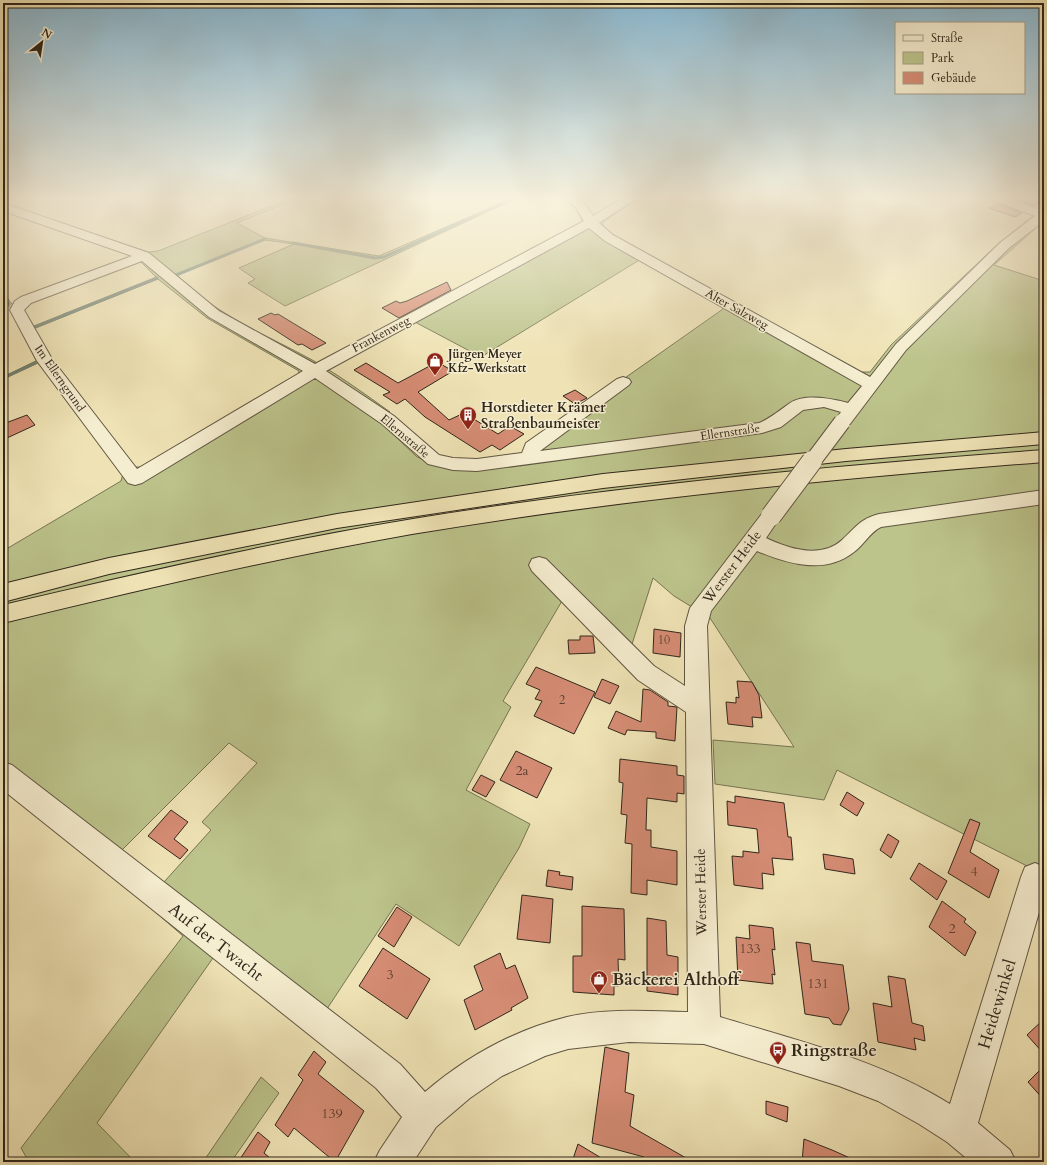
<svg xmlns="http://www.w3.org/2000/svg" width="1047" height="1165" viewBox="0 0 1047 1165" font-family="Cardo,serif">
<rect width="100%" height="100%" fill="#efe3b5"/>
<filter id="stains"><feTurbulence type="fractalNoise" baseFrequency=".005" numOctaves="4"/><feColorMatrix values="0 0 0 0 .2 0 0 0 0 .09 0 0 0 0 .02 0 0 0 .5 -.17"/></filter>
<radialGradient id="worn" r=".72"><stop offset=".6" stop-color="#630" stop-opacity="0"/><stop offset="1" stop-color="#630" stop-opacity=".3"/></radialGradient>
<g fill="#bcc38b" stroke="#767553" fill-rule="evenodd">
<path d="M294 197H301L237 223 265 238 379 256 515 197H519L285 306 248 283 255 279 239 268 294 244 265 240 177 275C215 315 267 335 314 361 340 376 365 394 390 412L377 419 417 457 437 465 530 462 548 432 723 309 722 304 641 259 481 357 413 321 580 224 582 220 576 209 563 197H577L592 215H598L626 197H641L603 222V226L615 236 861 372H870L891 345 999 243 1034 215 1044 221 994 265 1044 281V878L1027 866 837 770 824 800 715 784 713 740 794 747 710 618 674 596 653 578 627 660 562 601 503 701 511 707 466 790 530 824 519 848 459 946 396 904 321 1018 298 1023 213 958 97 1123 135 1162H29L21 1148 183 936 145 903 211 830 202 822 257 763 229 743 104 868 3 786V551L121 481 123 474 40 362 3 379V377L38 360 11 309 3 298V292L12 304 129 259 132 255 45 224 54 220 148 252 158 251ZM133 262H141L157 278 32 327 21 308 26 303ZM158 279 207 318 299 371 298 376 145 467H135L49 358 33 329Z"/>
<polygon points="261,1077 279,1093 231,1162 203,1162"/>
</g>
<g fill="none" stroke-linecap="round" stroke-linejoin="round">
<g stroke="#708273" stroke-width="3">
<polyline points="293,243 375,258 384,257 517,197"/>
<polyline points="176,275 265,239"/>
<polyline points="3,295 9,304"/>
<polyline points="64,315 157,278"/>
</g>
<g stroke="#708273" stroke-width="3.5">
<polyline points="30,326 32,328 67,314"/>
<polyline points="3,378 35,363"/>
</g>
</g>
<g fill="#d58c74" stroke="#31271b">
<polygon points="1014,197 1044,197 1044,200 1034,206 1012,198"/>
<polygon points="998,204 1022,213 1015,217 989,208"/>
<polygon points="447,282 451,290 399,318 382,308 396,301 400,303 407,301"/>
<polygon points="271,313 275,315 278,314 326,343 312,350 302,344 298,345 258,319"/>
<polygon points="437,362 453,371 418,392 449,420 464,413 498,434 510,426 524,434 500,450 492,445 480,452 425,417 405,399 397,404 383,395 390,392 354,370 366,363 398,383"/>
<polygon points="575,390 587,398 575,404 563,396"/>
<polygon points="27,415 35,425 7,438 3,433 3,424"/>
<polygon points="654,629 681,633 680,657 653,653"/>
<polygon points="580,636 593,636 595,653 569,654 568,640 580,640"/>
<polygon points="536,667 595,692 574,734 534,716 542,701 535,699 540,690 526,684"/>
<polygon points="602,679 619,686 610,704 594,697"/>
<polygon points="737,681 752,682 759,695 762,718 752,717 753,727 728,724 726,702 736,703 736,697 739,698"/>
<polygon points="643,689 650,690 668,702 668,706 677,707 675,741 656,738 656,732 627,730 625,735 608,728 616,711 641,722"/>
<polygon points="516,751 552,768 537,798 500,780"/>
<polygon points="620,759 677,766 677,775 684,776 684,794 677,793 677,802 647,798 646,830 651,830 651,847 677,851 677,885 647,880 647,895 631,893 632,844 625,843 627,815 621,814 623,783 619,782"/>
<polygon points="481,775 495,782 486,797 472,790"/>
<polygon points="847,792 864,803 857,816 840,805"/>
<polygon points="735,796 784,803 788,837 791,837 793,860 772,858 774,875 762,873 763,889 734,885 732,856 743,857 743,851 759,853 757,829 728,825 727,801 735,803"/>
<polygon points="171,810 188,822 174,839 188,850 180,859 148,836"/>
<polygon points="970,819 980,823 970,852 999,870 989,898 948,873"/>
<polygon points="888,834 899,841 891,858 880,850"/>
<polygon points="823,854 853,859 855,874 825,869"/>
<polygon points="919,863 947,881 937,900 910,879"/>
<polygon points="548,870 560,872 559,875 573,877 572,890 546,886"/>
<polygon points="522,895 553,899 550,943 517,939"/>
<polygon points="942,901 966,919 964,922 976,932 965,956 929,927"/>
<polygon points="582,906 624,909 625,960 618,959 619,986 614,986 614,995 573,992 573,956 582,956"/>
<polygon points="397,907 412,917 394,947 378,936"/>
<polygon points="647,918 666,921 667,955 678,957 678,995 647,991"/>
<polygon points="749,925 773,928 775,950 772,949 775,975 772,974 773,984 738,980 736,937 750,939"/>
<polygon points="796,942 810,944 812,961 843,965 849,1009 841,1025 833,1024 829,1018 805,1014"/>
<polygon points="383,948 430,979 407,1019 359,986"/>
<polygon points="500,953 506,969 515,965 528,998 511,1008 512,1010 475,1030 464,1000 483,990 474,966"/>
<polygon points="888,976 905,979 912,1023 923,1026 925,1041 914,1038 916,1050 878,1042 873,1003 892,1007"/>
<polygon points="1044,1019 1044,1054 1027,1035"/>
<polygon points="605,1047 629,1053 625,1092 634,1095 630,1126 693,1162 642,1162 644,1157 592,1143"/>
<polygon points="314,1051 326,1062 318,1074 364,1111 335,1162 294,1128 288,1137 275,1125 303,1080 298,1075"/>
<polygon points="1044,1066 1044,1100 1028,1082"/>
<polygon points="766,1101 788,1107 787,1122 766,1114"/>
<polygon points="258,1132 270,1142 264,1153 275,1162 238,1162"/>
<polygon points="804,1139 832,1150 859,1162 802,1162"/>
<polygon points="578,1144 608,1162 572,1162"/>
</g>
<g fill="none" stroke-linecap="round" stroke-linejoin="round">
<g stroke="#605642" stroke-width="2">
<g id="minor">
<path d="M565 197H578L585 204 593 216 624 197H638L599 223 613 235 870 377 896 344 1001 242 1035 216 990 199 988 197H1005L1044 211V221L1009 248 906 350 850 424 844 425 838 424 835 420 841 412 824 407 803 410 781 427 762 433 477 471 453 470 428 464 382 424 315 378 142 483 135 485 128 483 37 361 10 310 15 301 21 297 132 256 3 211V203L149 253 219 311 315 364 584 221 576 208ZM589 228 605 241 862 386 848 403C833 399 805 393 790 403 780 410 771 418 759 423L540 451 629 385 631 382 629 379 623 377 617 379 526 443 522 453 477 459 453 458 439 455 394 416 326 371ZM142 261 209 317 303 371 137 469 52 359 24 310 31 303Z"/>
<path d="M1044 490V504L881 527C870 532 864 545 854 552 825 575 788 564 757 551L711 611 707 626 720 1017C798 1041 880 1060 950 1104L1021 877 1025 867 1035 863 1044 867V895L978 1123 1010 1150 1016 1162H971L947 1142 919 1124 878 1101 839 1086 704 1044 629 1042 568 1049 545 1056 502 1076 470 1098 436 1127 413 1162H374L380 1150 402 1117 376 1088 3 790V762L12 765 400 1064 425 1092C466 1057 514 1030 567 1017 604 1008 650 1011 688 1012L686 712 638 680 532 571 529 565 532 559 539 557 546 559 654 666 685 686V626L690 608 764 511 771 509 778 511 781 516 766 538C789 549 821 559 842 540 856 527 860 519 879 514Z"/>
</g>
</g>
<g stroke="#31271b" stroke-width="2">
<g id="highway">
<polygon points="1044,432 1044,444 846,461 603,488 337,528 109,574 3,602 3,584 109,558 337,514 603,474 846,449"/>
<path d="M1044 450V462C833 479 621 499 412 534 275 558 139 590 3 623V605C139 573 275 542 413 519 622 485 833 466 1044 450Z"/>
</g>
</g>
<use href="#minor" fill="#f5edcf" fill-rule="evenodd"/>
<use href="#highway" fill="#efe3b5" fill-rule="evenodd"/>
<g stroke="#605642" stroke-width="18" stroke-linecap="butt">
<polyline id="minor-bridge-far1" points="812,462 842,422"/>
</g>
<g stroke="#605642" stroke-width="22" stroke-linecap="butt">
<polyline id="minor-bridge" points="771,516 812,461"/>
</g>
<use href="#minor-bridge-far1" stroke="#f5edcf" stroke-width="16"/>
<use href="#minor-bridge" stroke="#f5edcf" stroke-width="20"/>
</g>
<linearGradient id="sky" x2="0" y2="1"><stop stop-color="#89b8d1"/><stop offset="0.55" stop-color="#f8f2de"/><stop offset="1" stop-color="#f8f2de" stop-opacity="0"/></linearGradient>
<rect width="1047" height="360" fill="url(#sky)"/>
<defs>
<g id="shop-pin" transform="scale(0.9)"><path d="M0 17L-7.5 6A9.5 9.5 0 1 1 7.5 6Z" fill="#8f2418" stroke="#f5edcf"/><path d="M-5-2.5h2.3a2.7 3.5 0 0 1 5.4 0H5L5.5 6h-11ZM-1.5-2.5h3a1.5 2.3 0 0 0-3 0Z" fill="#fff"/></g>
<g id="building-pin" transform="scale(0.9)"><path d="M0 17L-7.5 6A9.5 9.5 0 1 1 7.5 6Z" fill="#8f2418" stroke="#f5edcf"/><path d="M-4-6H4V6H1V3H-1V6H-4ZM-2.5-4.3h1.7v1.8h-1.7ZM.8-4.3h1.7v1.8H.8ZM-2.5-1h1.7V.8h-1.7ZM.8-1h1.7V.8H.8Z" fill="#fff"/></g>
<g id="bus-pin" transform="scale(0.9)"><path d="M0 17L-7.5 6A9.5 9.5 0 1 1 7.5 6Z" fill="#8f2418" stroke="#f5edcf"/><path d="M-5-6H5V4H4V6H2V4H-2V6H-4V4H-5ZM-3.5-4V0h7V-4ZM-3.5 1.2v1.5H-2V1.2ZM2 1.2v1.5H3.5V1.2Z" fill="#fff"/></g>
</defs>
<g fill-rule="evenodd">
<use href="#shop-pin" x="435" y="361"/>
<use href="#building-pin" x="468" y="415"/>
<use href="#shop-pin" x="599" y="979"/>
<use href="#bus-pin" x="778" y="1050"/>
</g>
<g text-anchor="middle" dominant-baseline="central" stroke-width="3" stroke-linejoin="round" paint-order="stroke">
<g font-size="12" fill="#31271b" stroke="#f5edcf">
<text transform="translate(737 309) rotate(29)">Alter Salzweg</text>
<text transform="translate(381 334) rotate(-28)">Frankenweg</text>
<text transform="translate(60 378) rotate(55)">Im Ellerngrund</text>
<text transform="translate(730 432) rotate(-8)">Ellernstraße</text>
<text transform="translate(405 436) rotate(40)">Ellernstraße</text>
</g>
<g font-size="12" font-weight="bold" fill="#31271b" stroke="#f5edcf" text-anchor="start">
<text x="448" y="354">Jürgen Meyer<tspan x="448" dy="14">Kfz-Werkstatt</tspan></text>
</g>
<g font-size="12" fill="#5a4031">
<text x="664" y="640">10</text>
<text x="562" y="700">2</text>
</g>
<g font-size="14" font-weight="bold" fill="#31271b" stroke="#f5edcf" text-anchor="start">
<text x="481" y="407">Horstdieter Krämer<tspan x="481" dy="16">Straßenbaumeister</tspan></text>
</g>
<g font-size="14" fill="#31271b" stroke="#f5edcf">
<text transform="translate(732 567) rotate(-53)">Werster Heide</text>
<text transform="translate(701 892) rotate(-91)">Werster Heide</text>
</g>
<g font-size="14" fill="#5a4031">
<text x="522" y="770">2a</text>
<text x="974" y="871">4</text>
<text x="952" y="928">2</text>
<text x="750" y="948">133</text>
<text x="390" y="974">3</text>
<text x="818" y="983">131</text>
<text x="332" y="1113">139</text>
</g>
<g font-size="17" fill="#31271b" stroke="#f5edcf">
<text transform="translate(216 942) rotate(38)">Auf der Twacht</text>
<text transform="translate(997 1004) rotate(-73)">Heidewinkel</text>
</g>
<g font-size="17" font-weight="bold" fill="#31271b" stroke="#f5edcf" text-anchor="start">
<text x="612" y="979">Bäckerei Althoff</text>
<text x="791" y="1050">Ringstraße</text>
</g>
</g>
<rect width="1047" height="1165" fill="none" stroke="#efe3b5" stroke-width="16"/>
<rect x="4" y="4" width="1039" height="1157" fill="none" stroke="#31271b" stroke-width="2"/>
<rect x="8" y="8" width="1031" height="1149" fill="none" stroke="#31271b"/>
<rect x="895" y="22" width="130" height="72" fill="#f5edcf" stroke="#a79e87"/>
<rect x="903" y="35" width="20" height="6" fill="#f5edcf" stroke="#a79e87"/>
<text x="931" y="42" font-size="12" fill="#31271b">Straße</text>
<rect x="903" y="52" width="20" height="12" fill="#bcc38b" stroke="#a79e87"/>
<text x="931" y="62" font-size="12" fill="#31271b">Park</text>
<rect x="903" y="72" width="20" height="12" fill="#d58c74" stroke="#a79e87"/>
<text x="931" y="82" font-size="12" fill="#31271b">Gebäude</text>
<g transform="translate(42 42) rotate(30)" stroke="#f5edcf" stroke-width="3" paint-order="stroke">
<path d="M0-3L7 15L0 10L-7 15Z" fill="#31271b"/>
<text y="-6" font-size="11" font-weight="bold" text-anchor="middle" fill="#31271b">N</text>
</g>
<rect width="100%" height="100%" filter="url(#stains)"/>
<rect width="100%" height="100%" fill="url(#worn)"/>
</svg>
